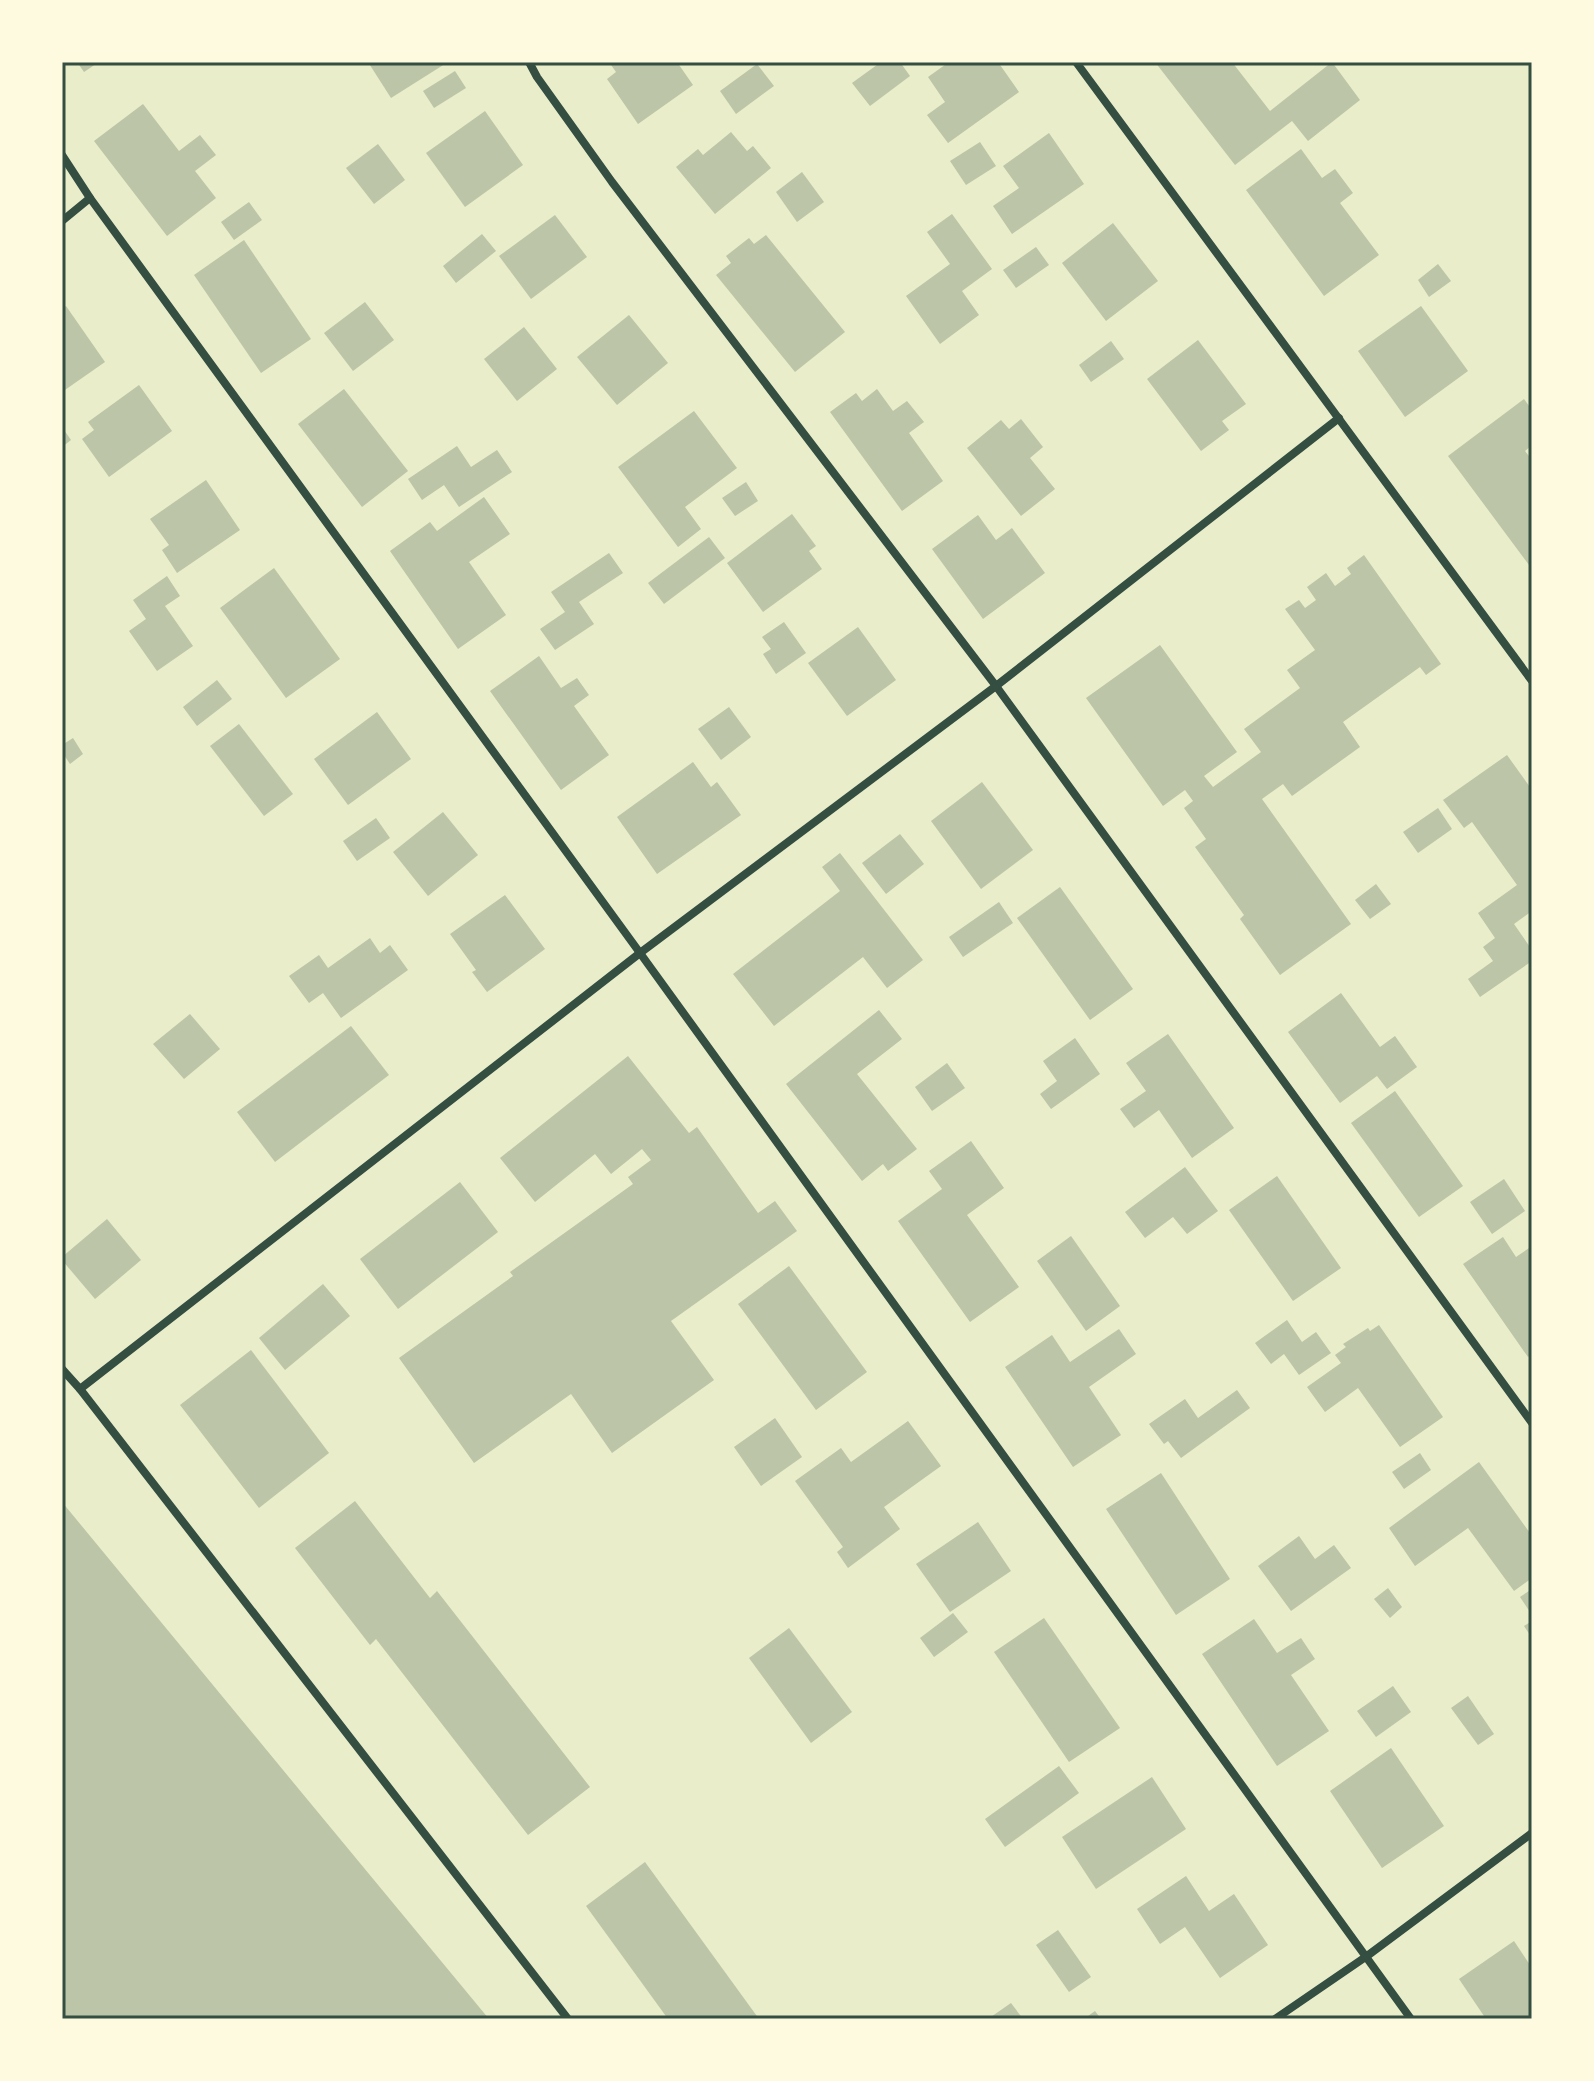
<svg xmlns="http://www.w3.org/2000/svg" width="1594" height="2081" viewBox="0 0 1594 2081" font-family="Georgia,serif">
<rect width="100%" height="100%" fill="#e9edc9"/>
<g fill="#bcc5a7">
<polygon points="77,62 99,62 84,72"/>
<polygon points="368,62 448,62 391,98"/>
<polygon points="609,62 677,62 693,85 638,124 607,79 616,72"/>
<polygon points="881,62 900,62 910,76 870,106 852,83"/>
<polygon points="949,62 998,62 1019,92 948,143 927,115 945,102 928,77"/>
<polygon points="1155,62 1232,62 1270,111 1332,62 1360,100 1308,141 1292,121 1235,165"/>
<polygon points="757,64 774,86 736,114 720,91"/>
<polygon points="455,71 466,88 434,108 423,91"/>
<polygon points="143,104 179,151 200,135 216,155 195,171 216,198 167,236 94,141"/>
<polygon points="485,111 523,165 465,207 426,153"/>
<polygon points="731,132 747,151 753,146 771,168 715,214 676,167 698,149 703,155"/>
<polygon points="1049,133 1084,184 1012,234 993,206 1019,188 1003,166"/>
<polygon points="980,142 996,166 966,185 950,161"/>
<polygon points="378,144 405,180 374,204 346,168"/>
<polygon points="1301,149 1322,178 1335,169 1353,193 1340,203 1379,255 1324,296 1246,190"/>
<polygon points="802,172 824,202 797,222 776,192"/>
<polygon points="249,202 262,220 234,240 221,222"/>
<polygon points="952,214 992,269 962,291 979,315 940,344 906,296 950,264 927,232"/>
<polygon points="555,215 587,257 531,299 499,256"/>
<polygon points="1113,223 1158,281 1106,321 1062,263"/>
<polygon points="482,234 496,251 456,283 443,266"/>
<polygon points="766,235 845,332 795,372 716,275 731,263 726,256 749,238 754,244"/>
<polygon points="244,240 311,339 261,373 194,275"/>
<polygon points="1036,247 1049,265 1016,288 1003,270"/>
<polygon points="1438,264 1451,281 1429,297 1418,280"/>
<polygon points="365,302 394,340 353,371 324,333"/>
<polygon points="66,306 105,362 62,392 62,309"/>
<polygon points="1421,306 1468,371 1405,417 1358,351"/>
<polygon points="629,315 668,363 617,405 577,357"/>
<polygon points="524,327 557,369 517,401 484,359"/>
<polygon points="1198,340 1246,404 1222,421 1229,430 1201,451 1147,379"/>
<polygon points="1111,341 1124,359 1091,382 1079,365"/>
<polygon points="139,385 172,431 109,477 82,439 94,430 88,422"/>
<polygon points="344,389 408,471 362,507 298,424"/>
<polygon points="877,389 893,411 907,401 924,422 909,433 943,481 902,511 830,412 856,393 862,401"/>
<polygon points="1524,399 1532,410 1532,445 1525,451 1532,460 1532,569 1448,456"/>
<polygon points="694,411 737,468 685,507 701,529 678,547 618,467"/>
<polygon points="1021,419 1043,447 1030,458 1055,489 1021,516 967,448 1001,420 1009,429"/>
<polygon points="62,427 71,440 62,447"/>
<polygon points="457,446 471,467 497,450 512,472 459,507 444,485 422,500 408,479"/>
<polygon points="206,480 240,530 177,573 162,550 169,545 150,519"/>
<polygon points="746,482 758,501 735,516 722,498"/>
<polygon points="484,497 510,534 469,562 506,615 458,649 390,551 430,522 437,531"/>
<polygon points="792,514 816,546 809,551 822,569 763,612 727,563"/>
<polygon points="978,515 996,540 1012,528 1045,573 983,619 932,549"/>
<polygon points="709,537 725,558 664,604 648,583"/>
<polygon points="609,553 623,573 579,602 594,624 555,650 540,629 565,612 551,592"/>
<polygon points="1364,555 1441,664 1426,675 1420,667 1343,722 1360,747 1292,796 1283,784 1262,799 1351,924 1280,975 1240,919 1244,915 1195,847 1206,839 1184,808 1193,801 1185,790 1163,806 1086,698 1160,645 1237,752 1204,776 1213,787 1261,752 1244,729 1300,688 1287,670 1315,650 1285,609 1299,600 1305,608 1316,600 1307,587 1326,573 1335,586 1351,574 1347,568"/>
<polygon points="274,568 340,659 286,698 220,608"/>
<polygon points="167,576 180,596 165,606 193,646 157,671 129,631 146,619 133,600"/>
<polygon points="784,622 806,653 776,674 763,654 771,649 762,637"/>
<polygon points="858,627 896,680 847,716 808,663"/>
<polygon points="539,656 561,688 577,678 589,695 574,706 609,755 561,790 490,691"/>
<polygon points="217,680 232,699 197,726 183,707"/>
<polygon points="729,707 751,737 721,760 698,729"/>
<polygon points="377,712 411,759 348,805 314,759"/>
<polygon points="239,724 293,794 264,816 210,746"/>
<polygon points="73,738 83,754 70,764 62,752 62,745"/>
<polygon points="1507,755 1532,790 1532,911 1514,924 1532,950 1532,961 1480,997 1468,979 1493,961 1483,947 1495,938 1478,913 1517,885 1472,822 1464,828 1443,800"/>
<polygon points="693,762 711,787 717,782 741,815 657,874 617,817"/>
<polygon points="982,782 1033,850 981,889 931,821"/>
<polygon points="1438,808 1452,829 1418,853 1403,832"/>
<polygon points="443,812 478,855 428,896 393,852"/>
<polygon points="376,818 390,838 357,861 343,841"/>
<polygon points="900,834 924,864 886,894 862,863"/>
<polygon points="840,853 923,960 887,988 863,957 774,1026 733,974 840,891 822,867"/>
<polygon points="1376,884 1391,904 1370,919 1355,900"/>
<polygon points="1060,887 1133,989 1090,1020 1017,918"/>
<polygon points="505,895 545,949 487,992 472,972 476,970 450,934"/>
<polygon points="999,902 1013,923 963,957 949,937"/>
<polygon points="370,938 380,953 390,945 408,970 341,1018 323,993 309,1003 289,976 319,955 328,968"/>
<polygon points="1341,993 1380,1047 1395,1036 1417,1067 1387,1089 1377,1076 1340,1103 1288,1032"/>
<polygon points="879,1010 902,1039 857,1074 917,1149 888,1171 883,1164 862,1181 786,1084"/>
<polygon points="190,1014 220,1049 184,1079 153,1044"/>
<polygon points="351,1026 389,1075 275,1162 237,1112"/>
<polygon points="1168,1034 1234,1128 1192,1158 1159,1110 1134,1128 1120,1109 1146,1091 1126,1063"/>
<polygon points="1075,1038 1100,1074 1051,1109 1040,1094 1057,1081 1043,1061"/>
<polygon points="628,1056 689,1133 697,1127 758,1213 775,1201 797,1231 671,1321 714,1380 612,1453 571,1394 474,1463 399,1358 513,1276 510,1272 633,1184 628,1177 651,1160 642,1149 611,1174 595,1154 535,1202 500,1158"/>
<polygon points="947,1063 965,1088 932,1111 915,1087"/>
<polygon points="1395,1091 1463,1186 1419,1217 1351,1123"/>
<polygon points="971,1141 1004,1188 967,1215 1019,1287 970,1322 898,1221 942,1189 929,1171"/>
<polygon points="1185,1167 1218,1211 1187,1234 1173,1217 1145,1238 1125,1212"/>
<polygon points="1277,1176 1341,1268 1293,1301 1229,1210"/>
<polygon points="1504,1179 1525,1211 1492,1234 1470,1202"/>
<polygon points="460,1182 498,1232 398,1309 360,1259"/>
<polygon points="107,1219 141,1260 95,1299 62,1260 62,1257"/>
<polygon points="1071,1236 1120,1306 1086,1331 1037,1261"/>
<polygon points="1503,1237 1516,1257 1532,1246 1532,1354 1528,1357 1463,1264"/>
<polygon points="789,1266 867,1372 816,1410 738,1304"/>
<polygon points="323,1284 350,1316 285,1370 259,1338"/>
<polygon points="1287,1320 1302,1342 1316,1332 1331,1353 1299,1375 1284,1354 1271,1364 1255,1343"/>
<polygon points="1379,1325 1443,1417 1400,1447 1358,1388 1325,1412 1307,1387 1341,1363 1335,1355 1346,1347 1343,1344 1368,1328 1370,1331"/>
<polygon points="1119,1329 1136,1354 1089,1387 1121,1435 1073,1467 1005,1367 1052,1335 1070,1362"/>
<polygon points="251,1350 329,1453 259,1508 180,1405"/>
<polygon points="1237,1390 1250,1408 1181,1458 1168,1441 1164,1444 1149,1424 1185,1399 1198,1418"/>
<polygon points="775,1418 802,1457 761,1486 734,1447"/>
<polygon points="908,1421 941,1466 884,1507 900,1529 848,1568 837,1552 843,1547 795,1481 841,1448 851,1462"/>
<polygon points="1420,1453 1431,1470 1404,1489 1392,1472"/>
<polygon points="1479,1462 1532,1536 1532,1578 1514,1591 1468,1528 1415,1566 1389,1528"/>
<polygon points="1161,1473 1230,1579 1176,1615 1106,1509"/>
<polygon points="355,1501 430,1598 437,1591 590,1787 528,1835 376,1639 370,1645 295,1548"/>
<polygon points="62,1502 302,1793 489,2019 62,2019"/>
<polygon points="978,1522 1011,1571 950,1612 916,1564"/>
<polygon points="1299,1536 1315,1559 1334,1545 1351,1568 1291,1611 1258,1566"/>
<polygon points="1388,1588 1402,1607 1390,1618 1374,1599"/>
<polygon points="1532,1589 1532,1615 1520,1597"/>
<polygon points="953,1613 968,1632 934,1657 920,1638"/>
<polygon points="1044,1618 1120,1728 1069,1762 994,1652"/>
<polygon points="1254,1619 1277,1653 1301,1638 1315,1659 1291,1675 1329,1731 1277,1766 1202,1654"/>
<polygon points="1532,1621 1532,1638 1524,1626"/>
<polygon points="789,1628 852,1712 811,1743 749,1658"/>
<polygon points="1393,1686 1411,1712 1376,1737 1357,1711"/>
<polygon points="1468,1696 1494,1734 1478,1745 1451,1708"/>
<polygon points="1391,1748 1444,1826 1382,1868 1330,1791"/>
<polygon points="1059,1766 1079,1793 1005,1847 985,1819"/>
<polygon points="1152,1777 1186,1829 1096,1889 1062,1837"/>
<polygon points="645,1862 722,1968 759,2019 668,2019 586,1906"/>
<polygon points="1186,1876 1209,1911 1234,1894 1268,1945 1220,1978 1185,1927 1160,1944 1137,1909"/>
<polygon points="1058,1930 1091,1977 1069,1992 1036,1945"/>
<polygon points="1514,1941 1532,1968 1532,2019 1486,2019 1459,1979"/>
<polygon points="1011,2003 1023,2019 988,2019"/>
<polygon points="1095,2011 1101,2019 1084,2019"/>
</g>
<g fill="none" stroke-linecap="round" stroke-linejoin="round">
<g stroke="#344e41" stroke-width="8">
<polyline points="529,62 537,77 612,182 996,686 1532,1423"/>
<polyline points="1076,62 1532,681"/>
<polyline points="62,155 90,198 640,953 1411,2019"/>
<polyline points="62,221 90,198"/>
<polyline points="62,1369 80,1389 568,2019"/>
<polyline points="80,1389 640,953 996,686 1339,418"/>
<polyline points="1275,2019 1367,1956 1532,1833"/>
</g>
</g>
<rect width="1594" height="2081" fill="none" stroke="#fefae0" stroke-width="128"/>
<rect x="64" y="64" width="1466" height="1953" fill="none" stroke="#344e41" stroke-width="3"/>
</svg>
